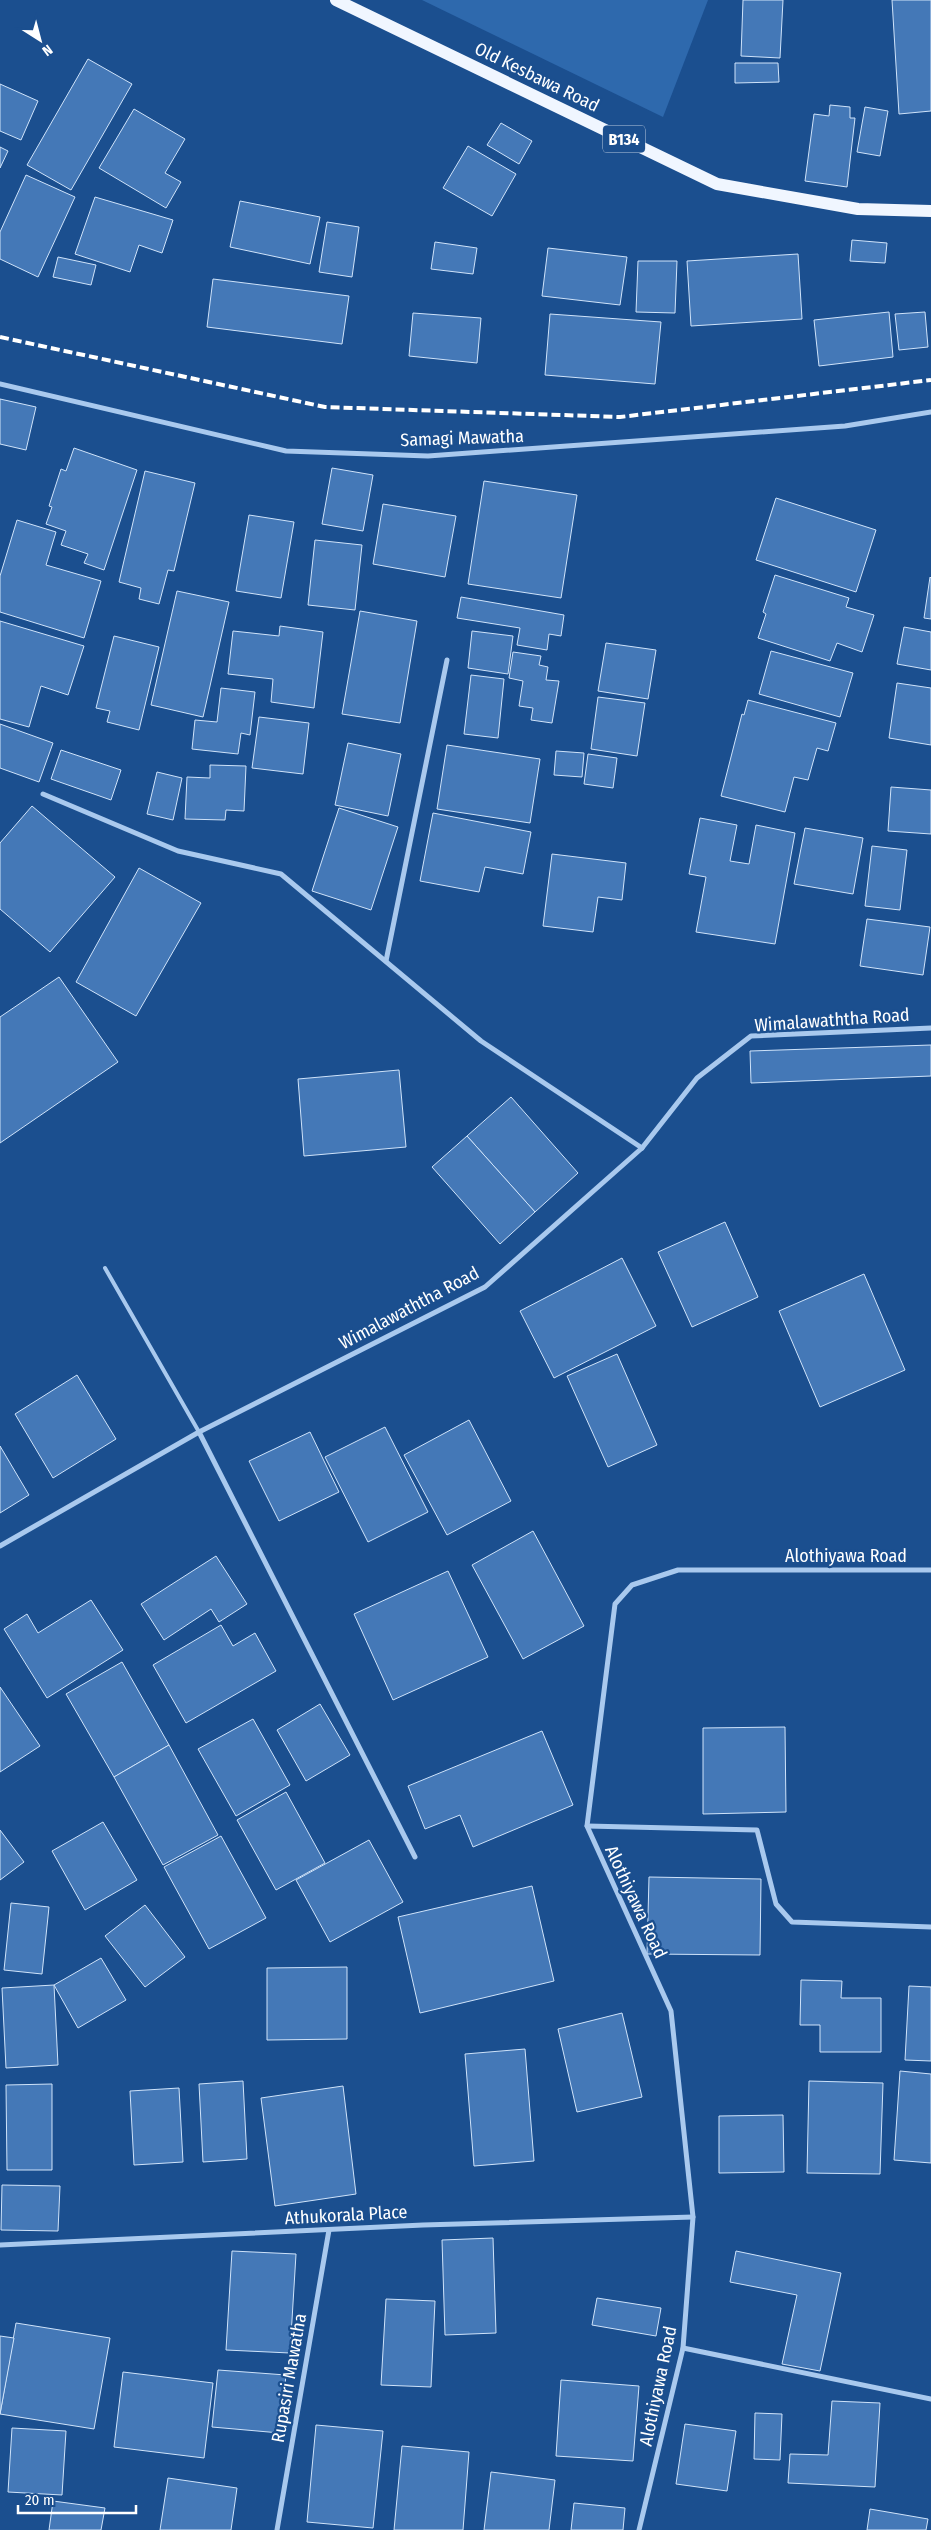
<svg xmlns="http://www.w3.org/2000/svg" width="931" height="2530" viewBox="0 0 931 2530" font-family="'Fira Sans Condensed',sans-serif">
<rect width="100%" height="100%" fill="#1b4f8f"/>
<polygon fill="#2e69ad" points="422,0 708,0 663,117"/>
<g fill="#4478b7" stroke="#cfe3fa">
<polygon points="743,0 783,0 780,58 741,56"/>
<polygon points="892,0 931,0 931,111 899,114"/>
<polygon points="88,59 132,84 71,190 27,165"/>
<polygon points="735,63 778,63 779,82 735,83"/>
<polygon points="0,84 38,101 21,140 0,131"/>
<polygon points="830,105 850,107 850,118 855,118 847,187 805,181 814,114 829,116"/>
<polygon points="865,107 888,111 880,156 857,152"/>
<polygon points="134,109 185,139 165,173 181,182 166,208 99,168"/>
<polygon points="501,123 532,141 519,164 487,145"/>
<polygon points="468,146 516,174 492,216 443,188"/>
<polygon points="0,147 8,151 0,168"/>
<polygon points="26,175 75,197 38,277 0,259 0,232"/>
<polygon points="95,197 173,220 162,253 139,245 130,272 75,254"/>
<polygon points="240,201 320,217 310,264 230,247"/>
<polygon points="327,222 359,227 352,277 319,272"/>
<polygon points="852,240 887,243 885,263 850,261"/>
<polygon points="435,242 477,248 473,274 431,269"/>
<polygon points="548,248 627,257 620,305 542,296"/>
<polygon points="798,254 802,319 691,326 687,261"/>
<polygon points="58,257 96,265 91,285 53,277"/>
<polygon points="638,261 677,261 675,313 636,312"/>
<polygon points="213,279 349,296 342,344 207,327"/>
<polygon points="889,312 893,357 819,366 814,320"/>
<polygon points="925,312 928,347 899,350 895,314"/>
<polygon points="413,313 481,318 477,363 409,356"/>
<polygon points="550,314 661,322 655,384 545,375"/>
<polygon points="0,399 36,407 26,450 0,444"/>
<polygon points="74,448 137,470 104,570 84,563 88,554 61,545 66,531 46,524 52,507 49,506 61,469 66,471"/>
<polygon points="332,468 373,475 363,531 322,524"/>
<polygon points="145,471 195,483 174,571 168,570 159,604 139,599 141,588 119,582"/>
<polygon points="484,481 577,495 561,598 468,584"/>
<polygon points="776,498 876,530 856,592 756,560"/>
<polygon points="383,504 456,516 445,577 373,564"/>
<polygon points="249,515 294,522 281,598 236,591"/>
<polygon points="17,520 56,532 46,565 101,581 84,638 0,612 0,576"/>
<polygon points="315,540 362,545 355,610 308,605"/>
<polygon points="775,575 849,598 846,607 874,615 862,652 837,643 830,661 758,638 766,614 763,612"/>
<polygon points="930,577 931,578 931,619 924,618"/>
<polygon points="177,591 229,602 203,717 151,705"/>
<polygon points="461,597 564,615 561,636 549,634 547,650 517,645 520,628 457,618"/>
<polygon points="360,611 417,621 400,723 342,714"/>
<polygon points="0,621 84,646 68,695 41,686 29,727 0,719"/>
<polygon points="280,626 323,632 314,708 271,702 273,679 228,674 233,631 279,636"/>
<polygon points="904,627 931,632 931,670 897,664"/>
<polygon points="472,631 513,636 508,674 468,668"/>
<polygon points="114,636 159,647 139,730 107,722 110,711 96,708"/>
<polygon points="606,643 656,650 648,699 598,691"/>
<polygon points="771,651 853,673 840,717 759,694"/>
<polygon points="513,652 541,656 539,665 548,667 546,680 559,681 552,723 531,720 533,708 519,706 523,681 509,678"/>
<polygon points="471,675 504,679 498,738 464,734"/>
<polygon points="897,683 931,688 931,745 889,738"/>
<polygon points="221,688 255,692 250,735 241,733 238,754 192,749 195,720 217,722"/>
<polygon points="598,697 645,703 637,756 591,749"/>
<polygon points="748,700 836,723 828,751 817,748 808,780 794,777 785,812 721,796 742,714 744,715"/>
<polygon points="259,717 309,723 303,774 252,768"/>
<polygon points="0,724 53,743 39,782 0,768"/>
<polygon points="348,743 401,754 388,816 335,805"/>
<polygon points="447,745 540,759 530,823 437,809"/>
<polygon points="61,750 121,770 111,800 51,779"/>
<polygon points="556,751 584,753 582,777 554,775"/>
<polygon points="588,754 617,758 613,788 584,784"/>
<polygon points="210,765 246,766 244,811 226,810 225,820 185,819 187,777 210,778"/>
<polygon points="157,772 182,778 173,820 147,814"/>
<polygon points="891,787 931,790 931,834 888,831"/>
<polygon points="32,806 115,877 50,952 0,909 0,843"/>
<polygon points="339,808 398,827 371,910 312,891"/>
<polygon points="433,813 531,832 523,874 485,867 479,892 420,881"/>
<polygon points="700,818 737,825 730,861 749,864 756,825 795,833 775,944 696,932 706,877 689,874"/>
<polygon points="805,828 863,838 853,894 794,884"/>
<polygon points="872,846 907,850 900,910 865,906"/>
<polygon points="552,854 626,863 622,900 598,897 593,932 543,926"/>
<polygon points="139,868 201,903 136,1016 76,982"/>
<polygon points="867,919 930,927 923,975 860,966"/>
<polygon points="59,977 118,1062 0,1143 0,1017"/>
<polygon points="931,1045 931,1076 751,1083 750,1051"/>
<polygon points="399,1070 406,1147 304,1156 298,1079"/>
<polygon points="511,1097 578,1173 535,1212 467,1136"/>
<polygon points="467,1136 535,1212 500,1244 432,1167"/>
<polygon points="725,1222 758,1297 692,1327 658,1252"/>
<polygon points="622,1258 656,1326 554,1378 520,1311"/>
<polygon points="864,1274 905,1370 820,1407 779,1311"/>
<polygon points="617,1354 657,1445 608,1467 567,1376"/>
<polygon points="77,1375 116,1439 53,1478 15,1414"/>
<polygon points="469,1420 511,1501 447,1535 404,1455"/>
<polygon points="385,1427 428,1512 368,1542 325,1457"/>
<polygon points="310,1432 339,1492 279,1521 249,1461"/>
<polygon points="0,1446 29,1495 0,1513"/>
<polygon points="533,1531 584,1626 523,1659 472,1565"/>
<polygon points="216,1556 247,1604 219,1622 211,1609 164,1640 141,1604"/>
<polygon points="448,1571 488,1657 393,1700 354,1614"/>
<polygon points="91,1600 123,1650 47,1698 4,1629 27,1614 38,1633"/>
<polygon points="221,1625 233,1646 255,1633 276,1671 186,1723 153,1665"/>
<polygon points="122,1662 169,1745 114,1777 66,1694"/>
<polygon points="0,1687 40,1746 0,1772"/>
<polygon points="320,1704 350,1755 306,1781 277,1730"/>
<polygon points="253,1719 290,1785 236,1816 198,1749"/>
<polygon points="785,1727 786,1812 703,1814 703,1728"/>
<polygon points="542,1731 573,1805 473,1847 460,1815 425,1829 408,1786"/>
<polygon points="169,1745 218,1835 163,1865 114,1777"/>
<polygon points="286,1792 325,1863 276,1890 237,1820"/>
<polygon points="103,1822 137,1880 85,1910 52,1851"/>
<polygon points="0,1830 24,1862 0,1880"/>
<polygon points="221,1836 266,1918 209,1949 164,1867"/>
<polygon points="369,1840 403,1902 330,1942 296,1880"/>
<polygon points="649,1877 761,1879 760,1955 647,1954"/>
<polygon points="532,1886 554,1981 420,2013 398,1917"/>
<polygon points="11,1903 49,1907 42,1974 4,1970"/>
<polygon points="145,1905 185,1957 145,1987 105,1936"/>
<polygon points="101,1958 126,2000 78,2028 54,1985"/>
<polygon points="347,1967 347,2039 267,2040 267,1968"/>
<polygon points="801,1980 842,1981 841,1998 881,1998 881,2052 820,2052 820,2025 800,2025"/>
<polygon points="54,1985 58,2065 6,2068 2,1988"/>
<polygon points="909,1986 931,1987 931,2061 905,2060"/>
<polygon points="622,2013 642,2097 577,2112 558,2029"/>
<polygon points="525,2049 534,2161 474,2166 465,2054"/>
<polygon points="900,2071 931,2074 931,2163 894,2160"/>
<polygon points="243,2081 247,2159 203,2162 199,2084"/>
<polygon points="809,2081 883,2083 880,2174 807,2173"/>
<polygon points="52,2084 52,2170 7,2170 6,2085"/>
<polygon points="343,2086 356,2194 275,2206 261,2098"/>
<polygon points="179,2088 183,2162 134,2165 130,2091"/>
<polygon points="783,2115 784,2172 719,2173 719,2116"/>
<polygon points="2,2185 60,2186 58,2231 1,2230"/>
<polygon points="493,2238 496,2333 445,2335 442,2240"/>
<polygon points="232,2251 296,2254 290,2353 226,2350"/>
<polygon points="736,2251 841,2273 820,2371 782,2364 797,2295 730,2282"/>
<polygon points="597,2298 661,2308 656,2336 592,2325"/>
<polygon points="386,2299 435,2301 431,2387 381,2385"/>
<polygon points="16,2323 110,2338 94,2429 0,2414"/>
<polygon points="0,2336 14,2338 0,2414"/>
<polygon points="218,2370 286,2375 280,2433 212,2427"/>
<polygon points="123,2372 213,2383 204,2458 114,2447"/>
<polygon points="561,2380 639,2386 633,2461 556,2456"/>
<polygon points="832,2401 880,2403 875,2487 788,2483 790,2454 828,2455"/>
<polygon points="755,2413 782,2414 780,2460 754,2459"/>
<polygon points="685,2424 736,2431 727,2491 676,2484"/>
<polygon points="316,2425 383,2431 373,2528 307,2522"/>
<polygon points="12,2428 66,2431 62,2495 8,2492"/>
<polygon points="402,2446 469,2452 463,2530 394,2530"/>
<polygon points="491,2472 555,2480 549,2530 484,2530"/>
<polygon points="168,2478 237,2488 231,2530 160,2530"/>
<polygon points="53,2501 105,2508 101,2530 49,2530"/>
<polygon points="574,2503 625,2508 623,2530 571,2530"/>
<polygon points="870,2509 928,2519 926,2530 867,2530"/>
</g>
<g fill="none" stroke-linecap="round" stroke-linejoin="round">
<polyline stroke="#a9c9ee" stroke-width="4" points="105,1268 199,1432"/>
<g stroke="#a9c9ee" stroke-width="5">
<polyline points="0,384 286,451 428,456 845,426 931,412"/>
<polyline points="43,794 178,851 281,874 481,1041 642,1148"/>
<polyline points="386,961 447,660"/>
<polyline points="199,1432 415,1857"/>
<polyline points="0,1546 199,1432 485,1287 642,1148 697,1078 751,1036 931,1028"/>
<polyline points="587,1826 757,1830 776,1904 792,1922 931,1927"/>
<polyline points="0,2245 423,2225 693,2217"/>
<polyline points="683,2348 931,2399"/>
<polyline points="277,2530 329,2230"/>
<polyline points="639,2530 683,2348 693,2217 671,2011 587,1826 615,1604 632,1585 678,1570 931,1570"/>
</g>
<polyline stroke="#f0f6ff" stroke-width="12" points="336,0 717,184 858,209 931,211"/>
<polyline stroke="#fff" stroke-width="4" stroke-dasharray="9 4" stroke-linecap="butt" points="0,337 325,407 620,417 931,380"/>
</g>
<g text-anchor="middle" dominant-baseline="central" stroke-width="4.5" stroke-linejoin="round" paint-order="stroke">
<rect fill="#1b4f8f" stroke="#bbcadd" stroke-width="1" x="603" y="125.5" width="42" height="27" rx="4"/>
<g font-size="16" font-weight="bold" fill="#fff">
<text x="624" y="139">B134</text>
</g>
<g font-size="18" fill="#fff" stroke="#1b4f8f">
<text transform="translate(537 77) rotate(26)">Old Kesbawa Road</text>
<text transform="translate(462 438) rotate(-2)">Samagi Mawatha</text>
<text transform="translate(832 1020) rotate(-4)">Wimalawaththa Road</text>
<text transform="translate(409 1308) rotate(-28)">Wimalawaththa Road</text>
<text x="846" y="1556">Alothiyawa Road</text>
<text transform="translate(636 1902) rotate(65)">Alothiyawa Road</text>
<text transform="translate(346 2215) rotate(-3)">Athukorala Place</text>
<text transform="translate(289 2378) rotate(-80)">Rupasiri Mawatha</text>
<text transform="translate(658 2386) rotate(-78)">Alothiyawa Road</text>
</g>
</g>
<g transform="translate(40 40) rotate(144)" stroke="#1b4f8f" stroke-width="4" paint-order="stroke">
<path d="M0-4L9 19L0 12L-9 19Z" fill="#ffffff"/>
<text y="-8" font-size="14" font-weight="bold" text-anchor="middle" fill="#ffffff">N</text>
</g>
<path d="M18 2505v8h118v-8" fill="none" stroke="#ffffff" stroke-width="2.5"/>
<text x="25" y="2505" font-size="15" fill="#ffffff" stroke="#1b4f8f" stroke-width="4" paint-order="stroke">20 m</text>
</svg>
